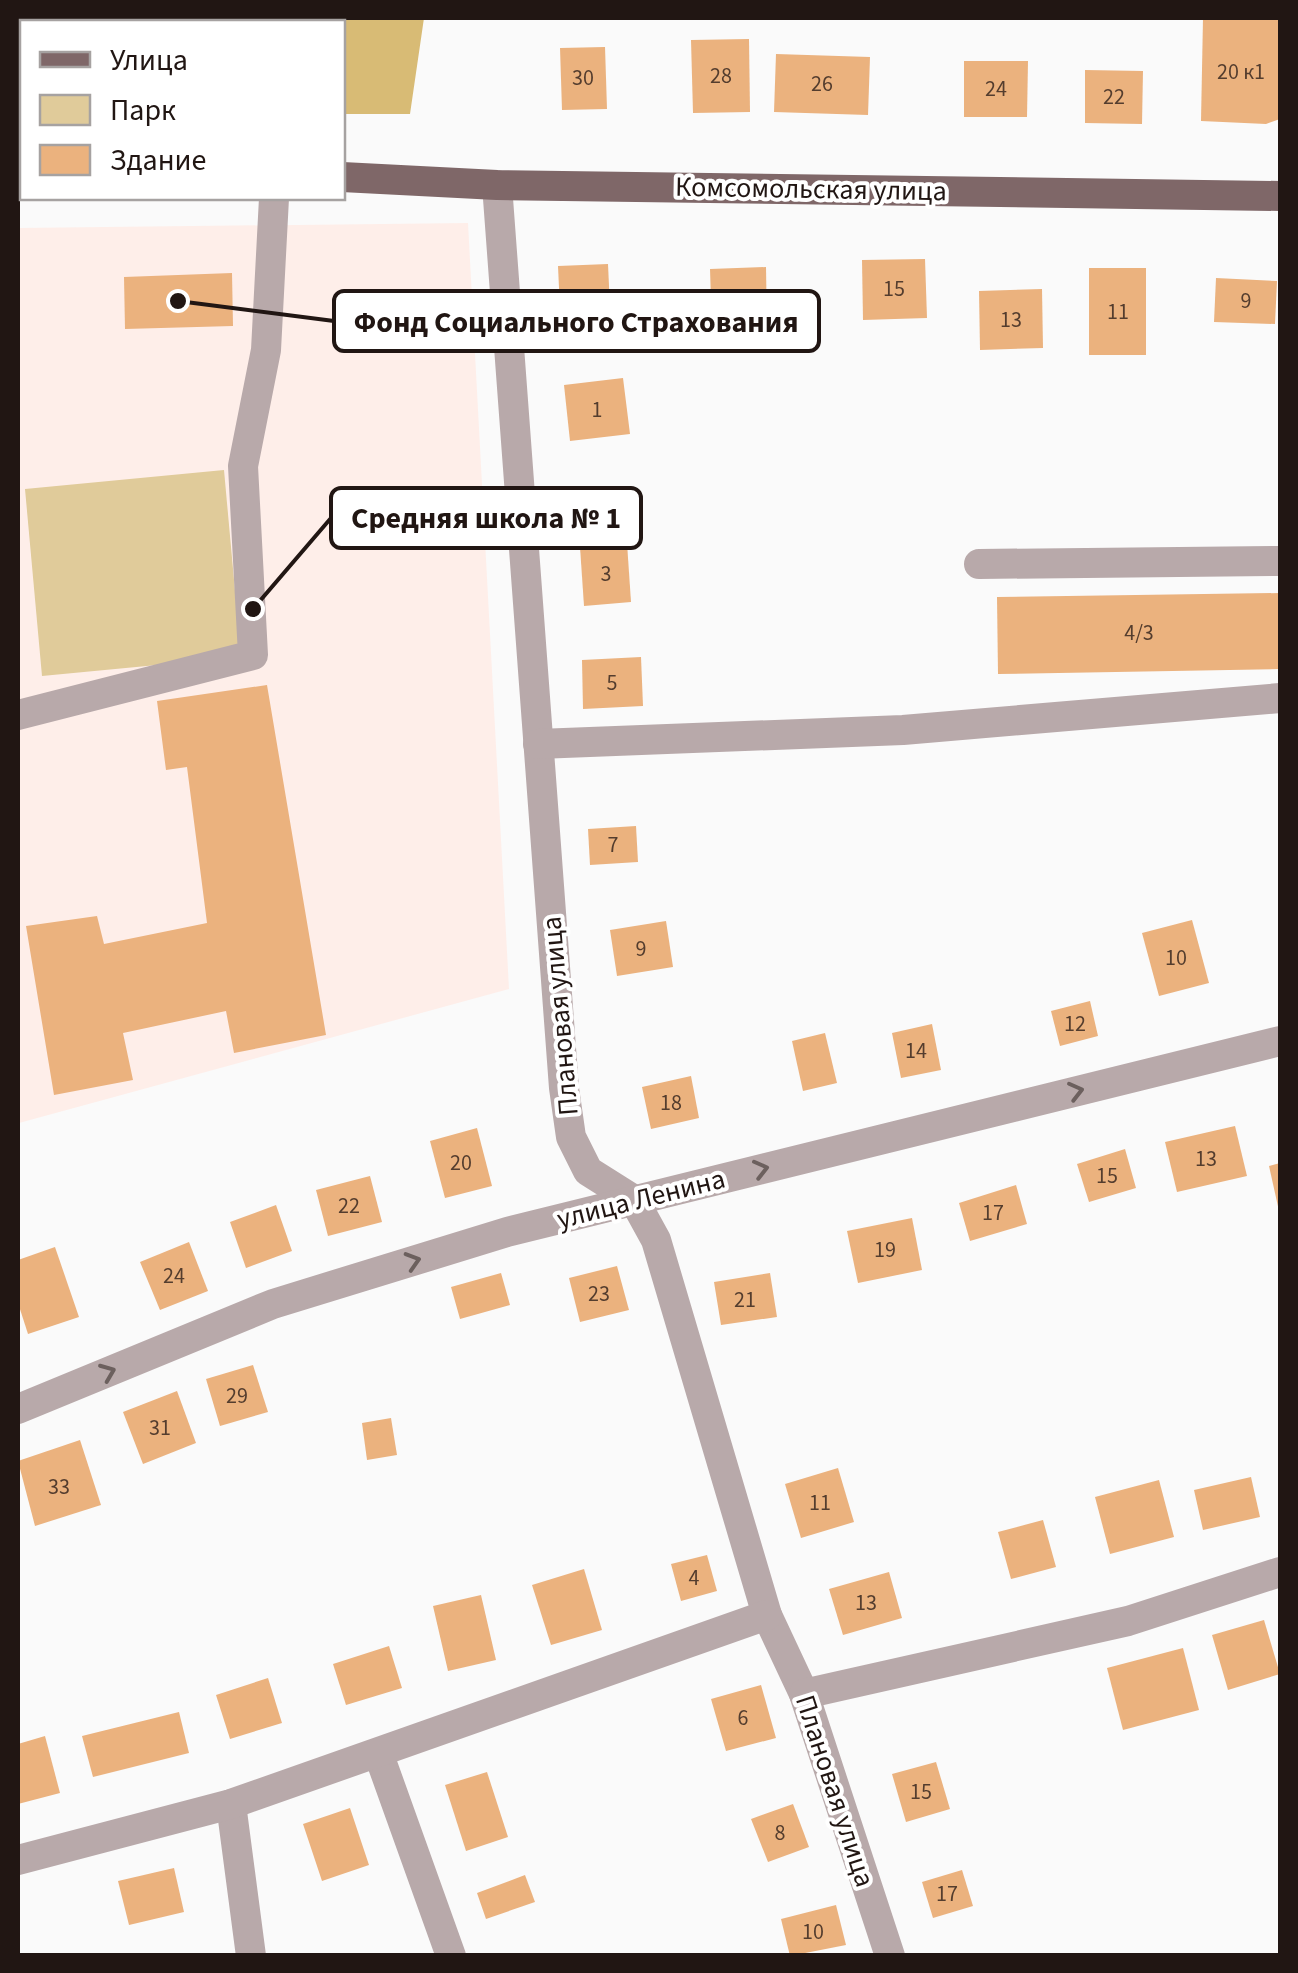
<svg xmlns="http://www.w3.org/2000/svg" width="1298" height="1973" viewBox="0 0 1298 1973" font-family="'Source Sans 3',sans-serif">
<rect width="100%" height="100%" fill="#fafafa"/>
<polygon fill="#feeee9" points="468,223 509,989 19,1123 18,228"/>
<polygon fill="#e0cb9a" points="224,470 241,657 42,676 25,489"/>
<polygon fill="#d8bb75" points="138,18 424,18 410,114 343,114 342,22 136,22"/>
<g fill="#ebb27e">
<polygon points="1203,18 1280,18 1280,119 1266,124 1201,121"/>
<polygon points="749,39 750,112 693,113 691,40"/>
<polygon points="605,47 607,109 562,110 560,48"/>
<polygon points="776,54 870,57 868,115 774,112"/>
<polygon points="964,61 1028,61 1027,117 964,117"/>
<polygon points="1085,70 1143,71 1142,124 1085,123"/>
<polygon points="925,259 927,318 863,320 862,260"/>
<polygon points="608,264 610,308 560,310 558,266"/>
<polygon points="766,267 767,330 712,331 710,269"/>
<rect x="1089" y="268" width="57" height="87"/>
<polygon points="232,273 233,326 125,329 124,277"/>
<polygon points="1216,278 1277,281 1275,324 1214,322"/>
<polygon points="1042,289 1043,348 980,350 979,291"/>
<polygon points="623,378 630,434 570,441 564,385"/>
<polygon points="627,543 631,602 584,606 580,547"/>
<polygon points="1280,593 1280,669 998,674 997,597"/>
<polygon points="641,657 643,706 583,709 582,660"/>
<polygon points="267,685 326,1035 234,1053 226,1011 123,1033 133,1080 54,1095 26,926 97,916 104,944 207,923 187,767 166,770 157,701"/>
<polygon points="636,826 638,862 590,865 588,829"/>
<polygon points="1192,920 1209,983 1159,996 1142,933"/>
<polygon points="666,921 673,967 617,976 610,930"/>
<polygon points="1090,1001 1098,1036 1060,1046 1051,1011"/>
<polygon points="932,1024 941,1070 901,1078 892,1033"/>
<polygon points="825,1033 837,1083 803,1091 792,1041"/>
<polygon points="691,1076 699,1118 651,1129 642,1087"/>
<polygon points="1235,1126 1247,1176 1177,1192 1165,1142"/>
<polygon points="477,1128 492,1186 445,1198 430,1141"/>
<polygon points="1125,1149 1136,1188 1089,1202 1077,1164"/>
<polygon points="1280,1163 1280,1210 1279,1211 1269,1166"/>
<polygon points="370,1176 382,1222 328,1236 316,1190"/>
<polygon points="1016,1185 1027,1224 970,1241 959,1203"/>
<polygon points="276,1205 292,1251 246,1268 230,1222"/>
<polygon points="912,1218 922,1270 858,1283 847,1231"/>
<polygon points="189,1242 208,1291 160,1310 140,1262"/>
<polygon points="55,1247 79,1317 28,1334 18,1303 18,1260"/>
<polygon points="617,1266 629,1310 580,1322 569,1278"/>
<polygon points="501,1273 510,1305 460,1319 451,1287"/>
<polygon points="770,1273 777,1317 721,1325 714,1282"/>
<polygon points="253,1365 268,1412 220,1426 206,1379"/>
<polygon points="177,1391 196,1443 143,1464 123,1412"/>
<polygon points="391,1418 397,1455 367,1460 362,1423"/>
<polygon points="80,1440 101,1505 35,1526 18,1461"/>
<polygon points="838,1468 854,1522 801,1538 785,1484"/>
<polygon points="1251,1477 1260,1517 1203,1530 1194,1490"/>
<polygon points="1159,1480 1174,1537 1110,1554 1095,1497"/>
<polygon points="1043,1520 1056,1567 1011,1579 998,1532"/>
<polygon points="707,1555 717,1591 681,1601 671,1564"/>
<polygon points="584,1569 602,1630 551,1645 532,1585"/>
<polygon points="889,1572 902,1618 843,1635 829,1589"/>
<polygon points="481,1595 496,1660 448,1671 433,1606"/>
<polygon points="1264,1620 1280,1674 1228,1690 1212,1635"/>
<polygon points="389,1646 402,1688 346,1705 333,1664"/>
<polygon points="1183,1648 1199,1710 1123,1730 1107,1668"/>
<polygon points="268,1678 282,1723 230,1739 216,1695"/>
<polygon points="761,1685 776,1738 726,1751 711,1699"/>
<polygon points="179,1712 189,1753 93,1777 82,1736"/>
<polygon points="45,1736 60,1793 18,1804 18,1744"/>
<polygon points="936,1762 950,1809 906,1822 892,1774"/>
<polygon points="487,1772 508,1837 466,1851 445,1785"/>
<polygon points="793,1804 809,1847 768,1862 751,1819"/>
<polygon points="350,1808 369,1865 322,1881 303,1824"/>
<polygon points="174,1868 184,1912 129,1925 118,1881"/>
<polygon points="962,1870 973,1906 933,1918 922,1882"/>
<polygon points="525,1875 535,1902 486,1919 477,1893"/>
<polygon points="836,1905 846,1945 790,1956 781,1919"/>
</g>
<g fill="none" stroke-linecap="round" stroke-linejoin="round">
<g stroke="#b8a9aa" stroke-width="30">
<polyline points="80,22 81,18"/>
<polyline points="497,185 564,1088 571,1137 588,1171 634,1200 656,1240 767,1615 804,1694 890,1956"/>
<polyline points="979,564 1280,561"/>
<polyline points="18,715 253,655 243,466 266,350 274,198"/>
<polyline points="538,744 903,730 1280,698"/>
<polyline points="18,1409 273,1304 507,1232 1280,1041"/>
<polyline points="804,1694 1128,1621 1280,1572"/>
<polyline points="379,1755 451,1956"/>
<polyline points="231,1804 251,1956"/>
<polyline points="18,1860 231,1804 767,1615"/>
</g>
<g stroke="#7f6768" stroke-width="30">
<polyline points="18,170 22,170"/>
<polyline points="342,177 497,185 1280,196"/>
</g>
</g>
<defs><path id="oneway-chevron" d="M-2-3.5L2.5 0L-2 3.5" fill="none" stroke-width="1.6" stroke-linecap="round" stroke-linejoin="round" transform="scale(2.5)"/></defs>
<g stroke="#6c605e">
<use href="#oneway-chevron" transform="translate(1076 1091) rotate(-14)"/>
<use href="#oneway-chevron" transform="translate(761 1169) rotate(-14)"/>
<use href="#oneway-chevron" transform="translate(413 1261) rotate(-17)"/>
<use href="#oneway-chevron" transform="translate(108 1372) rotate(-22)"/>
</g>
<g text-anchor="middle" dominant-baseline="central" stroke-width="8" stroke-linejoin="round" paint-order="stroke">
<g font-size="22" fill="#543d2e">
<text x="1241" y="72">20 к1</text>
<text x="721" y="76">28</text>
<text x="583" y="78">30</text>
<text x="822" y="84">26</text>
<text x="996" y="89">24</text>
<text x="1114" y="97">22</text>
<text x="894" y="289">15</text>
<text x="1246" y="301">9</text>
<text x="1118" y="312">11</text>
<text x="1011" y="320">13</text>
<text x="597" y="410">1</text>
<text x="606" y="574">3</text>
<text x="1139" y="633">4/3</text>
<text x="612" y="683">5</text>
<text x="613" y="845">7</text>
<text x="641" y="949">9</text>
<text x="1176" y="958">10</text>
<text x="1075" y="1024">12</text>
<text x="916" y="1051">14</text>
<text x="671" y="1103">18</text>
<text x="1206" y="1159">13</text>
<text x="461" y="1163">20</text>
<text x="1107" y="1176">15</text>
<text x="349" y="1206">22</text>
<text x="993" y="1213">17</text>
<text x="885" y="1250">19</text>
<text x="174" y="1276">24</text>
<text x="599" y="1294">23</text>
<text x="745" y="1300">21</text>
<text x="237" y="1396">29</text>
<text x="160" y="1428">31</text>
<text x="59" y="1487">33</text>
<text x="820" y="1503">11</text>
<text x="694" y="1578">4</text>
<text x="866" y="1603">13</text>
<text x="743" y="1718">6</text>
<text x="921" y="1792">15</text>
<text x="780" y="1833">8</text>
<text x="947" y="1894">17</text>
<text x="813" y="1932">10</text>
</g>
<g font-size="28" fill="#211613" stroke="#fff">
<text transform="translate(811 189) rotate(1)">Комсомольская улица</text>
<text transform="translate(560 1016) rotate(-95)">Плановая улица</text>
<text transform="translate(641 1199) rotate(-14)">улица Ленина</text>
<text transform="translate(835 1791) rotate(72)">Плановая улица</text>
</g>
</g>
<path fill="none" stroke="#211613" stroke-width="4" d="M178 301L334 321M253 609L331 518"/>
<g fill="#211613" stroke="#fff" stroke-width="4">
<circle cx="178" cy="301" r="10"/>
<circle cx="253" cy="609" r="10"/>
</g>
<g fill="#fff" stroke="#211613" stroke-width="4">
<rect x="334" y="291" width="485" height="60" rx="10"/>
<rect x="331" y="488" width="310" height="60" rx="10"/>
</g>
<g font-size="30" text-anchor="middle" font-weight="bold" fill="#211613">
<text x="576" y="332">Фонд Социального Страхования</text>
<text x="486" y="528">Средняя школа № 1</text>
</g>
<rect width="1298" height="1973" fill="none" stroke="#211613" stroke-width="40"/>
<rect x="20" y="20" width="325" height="180" fill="#ffffff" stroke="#a6a2a1" stroke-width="2.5"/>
<rect x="40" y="52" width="50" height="15" fill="#7f6768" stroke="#a6a2a1" stroke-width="2.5"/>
<text x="110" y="70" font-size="30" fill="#211613">Улица</text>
<rect x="40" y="95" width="50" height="30" fill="#e0cb9a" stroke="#a6a2a1" stroke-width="2.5"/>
<text x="110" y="120" font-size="30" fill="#211613">Парк</text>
<rect x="40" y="145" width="50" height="30" fill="#ebb27e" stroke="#a6a2a1" stroke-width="2.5"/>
<text x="110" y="170" font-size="30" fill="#211613">Здание</text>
</svg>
